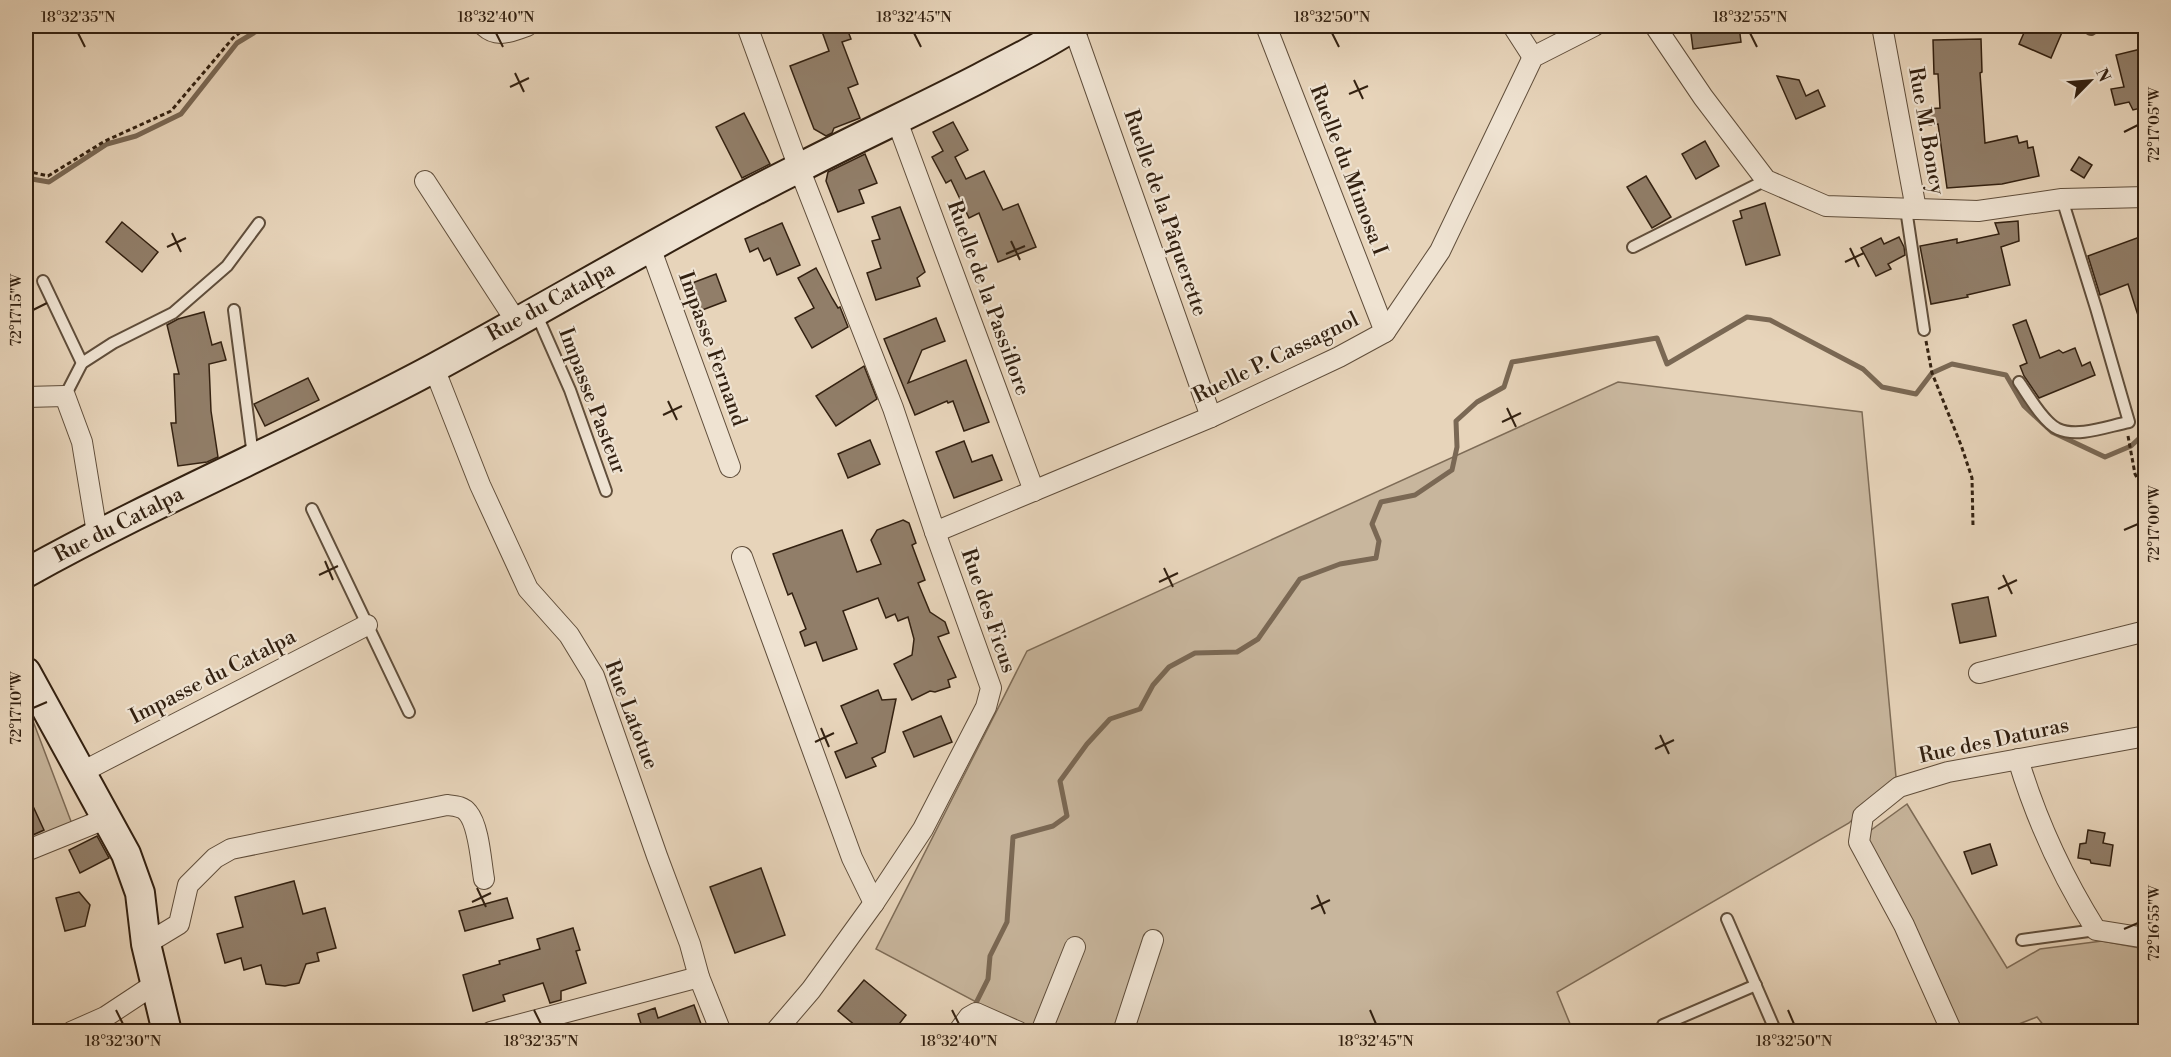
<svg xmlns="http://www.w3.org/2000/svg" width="2171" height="1057" viewBox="0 0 2171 1057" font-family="'Libre Bodoni',serif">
<rect width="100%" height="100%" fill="#e7d4ba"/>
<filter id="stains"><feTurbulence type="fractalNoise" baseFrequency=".00333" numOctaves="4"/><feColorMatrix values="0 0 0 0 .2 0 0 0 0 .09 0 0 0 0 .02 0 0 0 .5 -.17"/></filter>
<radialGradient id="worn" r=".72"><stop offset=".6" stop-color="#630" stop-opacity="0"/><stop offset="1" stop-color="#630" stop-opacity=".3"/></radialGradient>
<g fill="#c8b69d" stroke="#7e6c57" stroke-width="1.5">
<polygon points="1618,382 1862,412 1896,777 1849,823 1557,992 1573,1031 1031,1031 876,949 1027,651"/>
<polygon points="33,721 72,824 26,841 26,724"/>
<polygon points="1907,804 2007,968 2040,949 2102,941 2145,949 2145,1031 2048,1031 2037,1017 2001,1031 1960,1031 1863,836"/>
</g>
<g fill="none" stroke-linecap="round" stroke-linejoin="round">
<g stroke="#7a6854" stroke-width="5">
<polyline points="26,178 49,182 107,144 136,136 181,114 237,43 265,26"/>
<polyline points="973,1009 988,979 990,956 1007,922 1013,837 1053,826 1067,816 1060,781 1087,744 1110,719 1140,709 1153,685 1169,667 1195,653 1237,652 1258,639 1300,579 1340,564 1376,558 1379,541 1372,524 1381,502 1415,495 1452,470 1457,447 1456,421 1477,402 1504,387 1512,362 1657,338 1667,364 1747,317 1770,320 1863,369 1882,387 1916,394 1932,373 1952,364 2006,375 2024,406 2052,432 2105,457 2131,446 2146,432"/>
</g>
</g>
<g fill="#917e69" stroke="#332111" stroke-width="1.5">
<polygon points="820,26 846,26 851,39 842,42 858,84 848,88 860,118 834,128 832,133 826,136 814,129 790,66 829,51"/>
<polygon points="1690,26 1739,26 1741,42 1693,49"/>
<polygon points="2027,26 2052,26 2063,30 2051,58 2019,44"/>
<polygon points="1981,39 1982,72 1980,73 1985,143 2017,136 2019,143 2027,141 2028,148 2033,147 2039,176 2002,184 1947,188 1938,124 1929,125 1927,109 1940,108 1938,74 1934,74 1933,40"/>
<polygon points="2145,48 2145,107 2133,110 2129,102 2115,105 2111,89 2124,87 2116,55"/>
<polygon points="1777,76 1799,80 1806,96 1818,90 1825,106 1796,119"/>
<polygon points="744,113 770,164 742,178 716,127"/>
<polygon points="953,122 968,150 955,157 966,179 984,171 1003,210 1018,204 1036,247 998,262 979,213 969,218 951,180 946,183 932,157 943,151 933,132"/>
<polygon points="1705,141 1719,166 1696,179 1682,154"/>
<polygon points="865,154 877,183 859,190 864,203 838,212 826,181 828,172"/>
<polygon points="2079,157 2092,165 2084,178 2071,170"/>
<polygon points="1646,176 1671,217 1652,228 1627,187"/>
<polygon points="1765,203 1780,255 1746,265 1733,221 1742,218 1740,211"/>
<polygon points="900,207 925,272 917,278 920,286 876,300 867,273 881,268 872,241 880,239 872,217"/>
<polygon points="2018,221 2019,241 2001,247 2010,285 1967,295 1968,297 1931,304 1920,246 1957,239 1957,243 1999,234 1995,223"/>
<polygon points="122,222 158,252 142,272 106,242"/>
<polygon points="782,223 800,265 777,275 770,258 764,261 758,248 750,252 745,239"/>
<polygon points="2145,235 2145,331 2143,331 2128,284 2100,295 2088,256"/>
<polygon points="1899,237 1904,247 1905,255 1888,264 1891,269 1876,276 1861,248 1881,238 1884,244"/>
<polygon points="816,268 832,298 838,308 840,307 848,327 812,348 795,318 814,308 798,278"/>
<polygon points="716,274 726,301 697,312 687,285"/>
<polygon points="204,312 212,345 221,342 226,360 209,364 211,411 218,457 207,462 178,466 171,423 176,423 174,374 179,374 167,325 178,319"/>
<polygon points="936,318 945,341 922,350 908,383 966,360 989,422 964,431 953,401 948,403 947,401 915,415 884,339"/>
<polygon points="2026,320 2040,358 2059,350 2063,353 2075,348 2082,366 2090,362 2095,375 2039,398 2024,376 2020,366 2027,363 2013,325"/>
<polygon points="864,366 877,399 836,426 816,396"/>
<polygon points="308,378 319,400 265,426 254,404"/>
<polygon points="870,440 880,464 848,478 838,454"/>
<polygon points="964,441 972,462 992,455 1002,480 954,498 936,452"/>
<polygon points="903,520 909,523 916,543 912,545 925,580 918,583 930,612 945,622 949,633 938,637 956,677 948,680 950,687 935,692 930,691 912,700 894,664 912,655 914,639 908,617 898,621 895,614 886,618 878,598 843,611 857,649 823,661 816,642 805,646 800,632 806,629 792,593 788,595 773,554 842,530 857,572 881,564 871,540 877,530"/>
<polygon points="1988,597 1996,636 1960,643 1952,604"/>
<polygon points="878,690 882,700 896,699 885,752 872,758 876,766 846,778 835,752 857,743 841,706"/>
<polygon points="941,716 952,742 914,757 903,732"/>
<polygon points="26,791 44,830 26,838"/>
<polygon points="2088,830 2105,833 2103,843 2113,845 2110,866 2091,863 2090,860 2078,858 2080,844 2086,843"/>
<polygon points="97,836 109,858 80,873 69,850"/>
<polygon points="1990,844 1997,865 1972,874 1964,852"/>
<polygon points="761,868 785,935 735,953 710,887"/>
<polygon points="294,881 303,914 325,908 336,948 317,953 319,961 306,964 299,983 285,986 266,984 261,965 244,970 241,958 225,963 217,934 243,927 235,897"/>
<polygon points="79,892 90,905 85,926 65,931 56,898"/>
<polygon points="507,898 513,918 465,931 459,911"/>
<polygon points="573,928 580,950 576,951 586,983 561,991 561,1000 550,1003 543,983 503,995 505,1001 473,1011 463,975 500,964 499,961 540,949 537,939"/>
<polygon points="864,980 906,1015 893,1032 863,1032 838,1011"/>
<polygon points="694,1005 704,1032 626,1032 641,1024 638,1014 655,1008 658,1018"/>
</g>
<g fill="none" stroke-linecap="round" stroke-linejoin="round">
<g stroke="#604e3b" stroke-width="14">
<g id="lane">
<polyline points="2090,26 2091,29"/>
<polyline points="1906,209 1924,330"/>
<polyline points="1633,247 1766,180"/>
<polyline points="43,281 82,363"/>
<polyline points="234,310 253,456"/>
<polyline points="536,313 570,390 606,491"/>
<path d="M2019 382C2028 395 2044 423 2058 429 2078 438 2108 426 2129 422L2096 308 2062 199"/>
<polyline points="65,396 82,363 113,343 173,313 227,266 259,223"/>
<polyline points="312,509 409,712"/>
<polyline points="1727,919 1776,1032"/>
<polyline points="2022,940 2096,930"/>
<polyline points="1663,1025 1756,985"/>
</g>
</g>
<g stroke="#604e3b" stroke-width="22">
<g id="street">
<path d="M484 26C498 39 511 31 527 26"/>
<polyline points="747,26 799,168 893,408 935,532 991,688 986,707 923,829 874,903 811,990 775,1032"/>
<polyline points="1073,26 1211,417"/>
<polyline points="1266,26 1385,332"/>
<polyline points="1513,26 1533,57"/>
<polyline points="1655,26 1703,97 1766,180 1826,206 1978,211 2062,199 2146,197"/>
<polyline points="1882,26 1916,209"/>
<polyline points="897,121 1034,491"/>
<polyline points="425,181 516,321"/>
<polyline points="650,247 730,467"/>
<polyline points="434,368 480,485 528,589 569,635 594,676 657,856 690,944 699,977 721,1032"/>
<polyline points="26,397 65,396 82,442 97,533"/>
<polyline points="935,532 1211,417 1339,357 1385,332 1440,251 1533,57 1594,26"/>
<polyline points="742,557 852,858 874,903"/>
<polyline points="1979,673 2146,631"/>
<path d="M2018 759C2036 819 2062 876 2096 930L2146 938"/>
<polyline points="82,772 367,625"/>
<polyline points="26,851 105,819"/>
<path d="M146 944 179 924 188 885 215 858 231 849 447 805C455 806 463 806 468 813 479 826 481 862 484 879"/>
<polyline points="71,1032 105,1017 155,984"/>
<polyline points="491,1032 699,977"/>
<polyline points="958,1032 969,1017 976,1013 1019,1032"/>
<polyline points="1041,1032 1075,947"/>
<polyline points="1123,1032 1153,940"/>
<polyline points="1952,1032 1904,925 1859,842 1863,816 1899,787 1948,772 2146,736"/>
</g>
</g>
<g stroke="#332111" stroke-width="32">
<g id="secondary">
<path d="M26 573C159 499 300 440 434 368 556 302 675 230 799 168 859 137 920 109 980 78 1012 61 1044 46 1074 26"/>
<polyline points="26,672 126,854 140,893 146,944 167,1032"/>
</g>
</g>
<g stroke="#332111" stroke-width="3" stroke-dasharray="4.5 3" stroke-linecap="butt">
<polyline points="26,171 48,176 105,141 171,111 233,38 248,26"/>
<polyline points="1926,341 1932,373 1961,445 1972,478 1973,526"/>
<polyline points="2128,436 2135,474 2146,493"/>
</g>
<use href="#lane" stroke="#efe3d2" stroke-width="10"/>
<use href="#street" stroke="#efe3d2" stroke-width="20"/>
<use href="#secondary" stroke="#efe3d2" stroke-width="28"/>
</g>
<path fill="none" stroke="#332111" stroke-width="2" d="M78 33 85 47M496 33 503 47M914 33 921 47M1332 33 1339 47M1750 33 1757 47M515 73 524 92M1354 80 1363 99M510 87 529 78M1349 94 1368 86M2124 132 2138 125M172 233 181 252M1011 241 1020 260M167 247 186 238M1850 248 1859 267M1006 254 1025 246M1845 262 1864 253M33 310 47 303M668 401 677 420M1507 408 1516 427M663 415 682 406M1502 422 1521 413M2124 530 2138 524M325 561 333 580M1164 568 1173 587M319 575 338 566M2003 575 2012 594M1159 582 1178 573M1998 589 2017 580M33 708 47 702M821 728 829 747M1660 735 1669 754M815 742 834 733M1655 749 1674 740M477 888 486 907M1317 895 1325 914M472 902 491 893M1311 909 1330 900M2124 929 2138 923M116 1010 123 1024M534 1010 541 1024M952 1010 959 1024M1370 1010 1376 1024M1788 1010 1794 1024"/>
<g text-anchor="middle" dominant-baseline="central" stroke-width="4.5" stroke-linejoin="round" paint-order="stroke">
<g font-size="21" fill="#332111" stroke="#efe3d2">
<text transform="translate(1926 131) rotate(80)">Rue M. Boncy</text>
<text transform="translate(1348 170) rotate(69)">Ruelle du Mimosa I</text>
<text transform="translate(1165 213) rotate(71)">Ruelle de la Pâquerette</text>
<text transform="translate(988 298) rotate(70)">Ruelle de la Passiflore</text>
<text transform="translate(551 302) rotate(-29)">Rue du Catalpa</text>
<text transform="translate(712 349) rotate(70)">Impasse Fernand</text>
<text transform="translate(1276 358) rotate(-26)">Ruelle P. Cassagnol</text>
<text transform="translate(592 401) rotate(69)">Impasse Pasteur</text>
<text transform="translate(119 525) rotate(-27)">Rue du Catalpa</text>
<text transform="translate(988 611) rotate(71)">Rue des Ficus</text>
<text transform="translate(213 677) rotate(-27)">Impasse du Catalpa</text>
<text transform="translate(631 715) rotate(69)">Rue Latotue</text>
<text transform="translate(1994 741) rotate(-12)">Rue des Daturas</text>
</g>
</g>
<rect width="2171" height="1057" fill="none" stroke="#e7d4ba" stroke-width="66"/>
<g transform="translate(2090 81) rotate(65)" stroke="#efe3d2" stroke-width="4.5" paint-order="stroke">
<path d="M0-4.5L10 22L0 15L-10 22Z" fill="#332111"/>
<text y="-9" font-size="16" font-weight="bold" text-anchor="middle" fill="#332111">N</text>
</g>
<rect x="33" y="33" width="2105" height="991" fill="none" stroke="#332111" stroke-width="2"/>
<g font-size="15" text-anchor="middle" fill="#332111">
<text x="78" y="22">18°32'35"N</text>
<text x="496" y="22">18°32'40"N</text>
<text x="914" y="22">18°32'45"N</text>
<text x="1332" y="22">18°32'50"N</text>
<text x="1750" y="22">18°32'55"N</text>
<text transform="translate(2154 125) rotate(-90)" y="5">72°17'05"W</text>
<text transform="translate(16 310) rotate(-90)" y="5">72°17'15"W</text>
<text transform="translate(2154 524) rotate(-90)" y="5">72°17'00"W</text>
<text transform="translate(16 708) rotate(-90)" y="5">72°17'10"W</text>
<text transform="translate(2154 923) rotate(-90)" y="5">72°16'55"W</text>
<text x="123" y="1046">18°32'30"N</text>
<text x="541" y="1046">18°32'35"N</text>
<text x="959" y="1046">18°32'40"N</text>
<text x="1376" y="1046">18°32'45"N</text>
<text x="1794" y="1046">18°32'50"N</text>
</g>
<rect width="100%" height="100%" filter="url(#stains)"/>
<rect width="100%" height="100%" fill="url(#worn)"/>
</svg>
